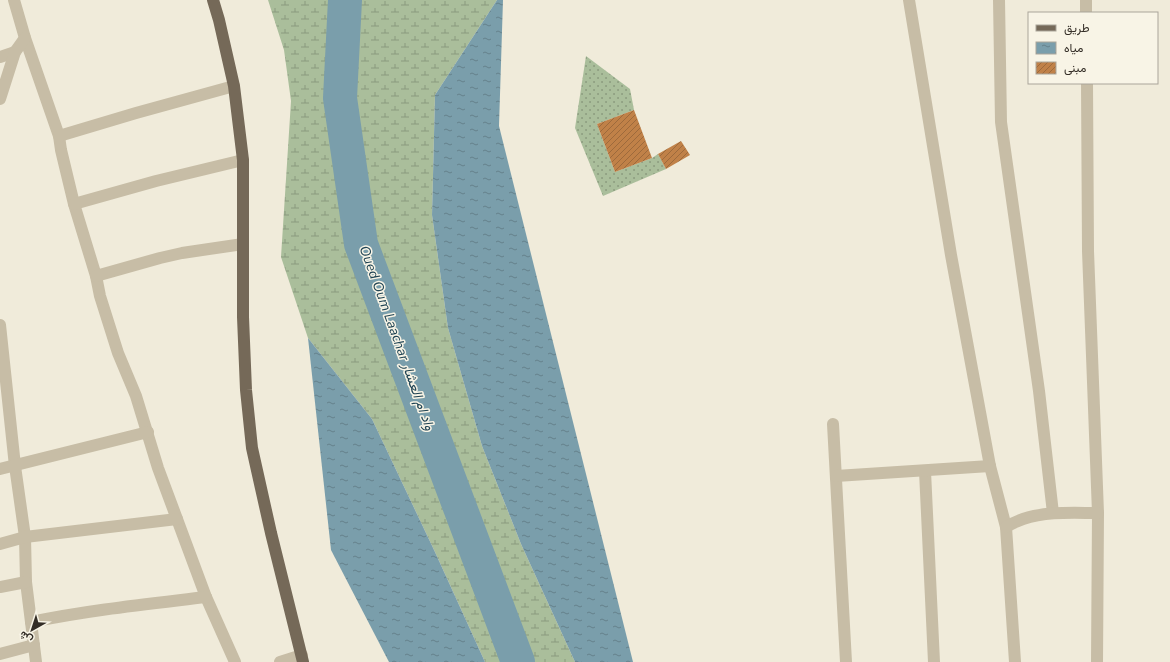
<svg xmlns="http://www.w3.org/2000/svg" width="1170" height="662" viewBox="0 0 1170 662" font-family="'Nunito Sans',Vazirmatn,sans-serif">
<defs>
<pattern id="wetland-marsh" width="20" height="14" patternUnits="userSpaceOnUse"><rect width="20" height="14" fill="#aabe9b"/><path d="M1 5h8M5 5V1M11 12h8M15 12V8" fill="none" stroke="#8b9b7e"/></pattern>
<pattern id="garden-dots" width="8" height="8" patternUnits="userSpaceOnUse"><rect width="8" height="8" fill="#aabe9b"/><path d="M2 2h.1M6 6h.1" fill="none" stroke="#8b9b7e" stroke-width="1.8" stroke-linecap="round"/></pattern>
<pattern id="water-ripples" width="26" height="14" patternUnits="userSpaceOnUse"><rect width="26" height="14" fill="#7a9eab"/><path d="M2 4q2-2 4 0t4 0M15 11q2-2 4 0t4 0" fill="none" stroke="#65818b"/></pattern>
<pattern id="building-hatch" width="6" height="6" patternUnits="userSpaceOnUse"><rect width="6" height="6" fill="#c08148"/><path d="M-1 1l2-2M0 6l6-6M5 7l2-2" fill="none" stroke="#9d6a3c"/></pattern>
</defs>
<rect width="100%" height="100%" fill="#f0ebda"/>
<polygon fill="url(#wetland-marsh)" points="268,0 497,0 435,95 432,215 448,328 482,446 521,544 575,662 485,662 435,552 372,419 308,338 281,257 291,101 284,50"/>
<polygon fill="url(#garden-dots)" points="586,56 630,89 634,110 597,124 615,172 652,158 658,154 666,169 603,196 575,128"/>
<g fill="url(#water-ripples)">
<polygon points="497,0 503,0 499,126 633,662 575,662 521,544 482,446 448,328 432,215 435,95"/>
<polygon points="308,338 372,419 435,552 485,662 389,662 331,550"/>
</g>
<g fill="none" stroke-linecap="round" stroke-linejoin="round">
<polyline stroke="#7a9eab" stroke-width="34" points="345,0 340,98 361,244 518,662"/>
</g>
<g fill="url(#building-hatch)">
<polygon points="634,110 652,158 615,172 597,124"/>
<polygon points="681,141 690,155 666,169 658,154"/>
</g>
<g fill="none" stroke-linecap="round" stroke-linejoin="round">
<g stroke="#c7bda6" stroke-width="12">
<polyline points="14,0 25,38 59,136 61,150 74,204 96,276 100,296 118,353 136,396 158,468 206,597 235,662"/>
<polyline points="909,0 951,255 990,466 1006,527 1015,662"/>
<polyline points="999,0 1001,122 1039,391 1053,513"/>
<polyline points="1086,0 1086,13"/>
<polyline points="0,57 15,52"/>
<polyline points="1087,83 1088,251 1098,513 1097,662"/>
<polyline points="0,99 15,52 25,38"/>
<polyline points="59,136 136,113 234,86"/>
<polyline points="74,204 156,181 243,160"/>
<polyline points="96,276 160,258 182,253 243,244"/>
<polyline points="0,325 15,466 25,537 26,582 36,662"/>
<polyline points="833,424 846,662"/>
<polyline points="0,469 148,432"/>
<polyline points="925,471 934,662"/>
<polyline points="836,476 990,466"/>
<path d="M1006 527C1011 524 1017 521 1023 519 1047 511 1073 513 1098 513"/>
<polyline points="0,544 25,537 177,519"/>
<polyline points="0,587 26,582"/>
<path d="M31 622C89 610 148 604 206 597"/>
<polyline points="0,654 34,645"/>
<polyline points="280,662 302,655"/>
</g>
<polyline stroke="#756958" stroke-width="12" points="213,0 219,20 234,86 243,160 243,317 246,390 252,448 271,533 303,662"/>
</g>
<g text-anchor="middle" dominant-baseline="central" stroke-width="3" stroke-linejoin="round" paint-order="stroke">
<g font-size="14" font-style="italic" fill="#1f4353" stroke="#f8f4e6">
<text transform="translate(397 338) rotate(70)">Oued Oum Laachar واد ام العشار</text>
</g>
</g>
<rect x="1028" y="12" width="130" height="72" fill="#f8f4e6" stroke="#aaa59a"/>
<rect x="1036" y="25" width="20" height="6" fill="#756958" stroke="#aaa59a"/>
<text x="1064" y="32" font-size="12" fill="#342e27">طريق</text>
<rect x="1036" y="42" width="20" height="12" fill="url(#water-ripples)" stroke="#aaa59a"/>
<text x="1064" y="52" font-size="12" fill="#342e27">مياه</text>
<rect x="1036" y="62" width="20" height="12" fill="url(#building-hatch)" stroke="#aaa59a"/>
<text x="1064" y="72" font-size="12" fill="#342e27">مبنى</text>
<g transform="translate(32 630) rotate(219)" stroke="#f8f4e6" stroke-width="3" paint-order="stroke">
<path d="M0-3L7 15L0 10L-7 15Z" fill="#342e27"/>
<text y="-6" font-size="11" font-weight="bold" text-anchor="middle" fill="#342e27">ش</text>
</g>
</svg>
